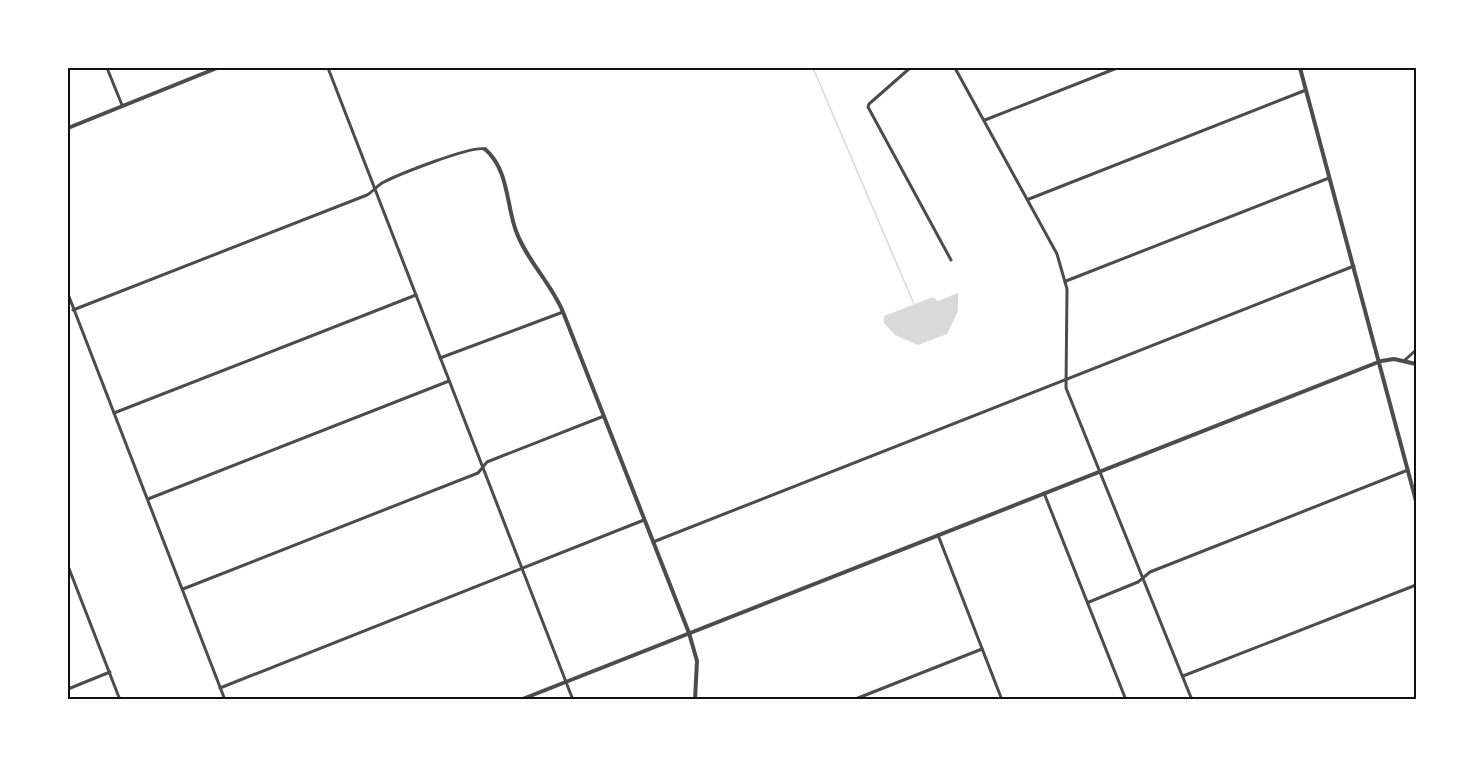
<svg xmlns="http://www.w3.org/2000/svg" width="1484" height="767" viewBox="0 0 1484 767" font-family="Figtree,sans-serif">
<rect width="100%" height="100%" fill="#fff"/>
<polygon fill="#d9d9d9" points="958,293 958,311 947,334 918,345 895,335 884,323 884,316 933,297 938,301"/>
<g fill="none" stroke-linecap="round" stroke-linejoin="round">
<polyline stroke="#d9d9d9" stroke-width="1.5" points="813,68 914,304"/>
<g stroke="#4c4c4c" stroke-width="3">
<polyline points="107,68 122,105"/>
<polyline points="328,68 573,700"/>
<polyline points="910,68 869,104 868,107 951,260"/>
<polyline points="955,68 1057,254 1067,289 1066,388 1192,700"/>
<polyline points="985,120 1117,68"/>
<polyline points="1029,199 1306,90"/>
<polyline points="1066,281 1329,178"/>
<polyline points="68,294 225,700"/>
<path d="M73 310 367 195C372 192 376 187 382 183 397 175 472 145 485 149"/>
<polyline points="440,358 563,312"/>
<polyline points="1405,360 1416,350"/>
<polyline points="114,413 416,295"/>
<polyline points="1044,493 1126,700"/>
<polyline points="148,499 449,381"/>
<polyline points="938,535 1002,700"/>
<polyline points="653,542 1354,266"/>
<polyline points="68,566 120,700"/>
<polyline points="183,589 478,473 487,462 604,416"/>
<polyline points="1089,602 1138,582 1150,572 1408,470"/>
<polyline points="1183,676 1416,585"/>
<polyline points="220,688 644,520"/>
<polyline points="68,689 110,672"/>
<polyline points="853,700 982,649"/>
</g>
<g stroke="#4c4c4c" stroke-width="4">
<polyline points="1300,68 1416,501"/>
<polyline points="68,128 217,68"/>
<path d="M485 149C509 170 506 204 516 231 527 261 551 283 563 312L689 633 697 661 695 700"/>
<polyline points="520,700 1381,361 1394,359 1416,364"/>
</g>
</g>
<rect width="1484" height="767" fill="none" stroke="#ffffff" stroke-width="138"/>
<rect x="69" y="69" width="1346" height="629" fill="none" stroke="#111" stroke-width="2"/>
</svg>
